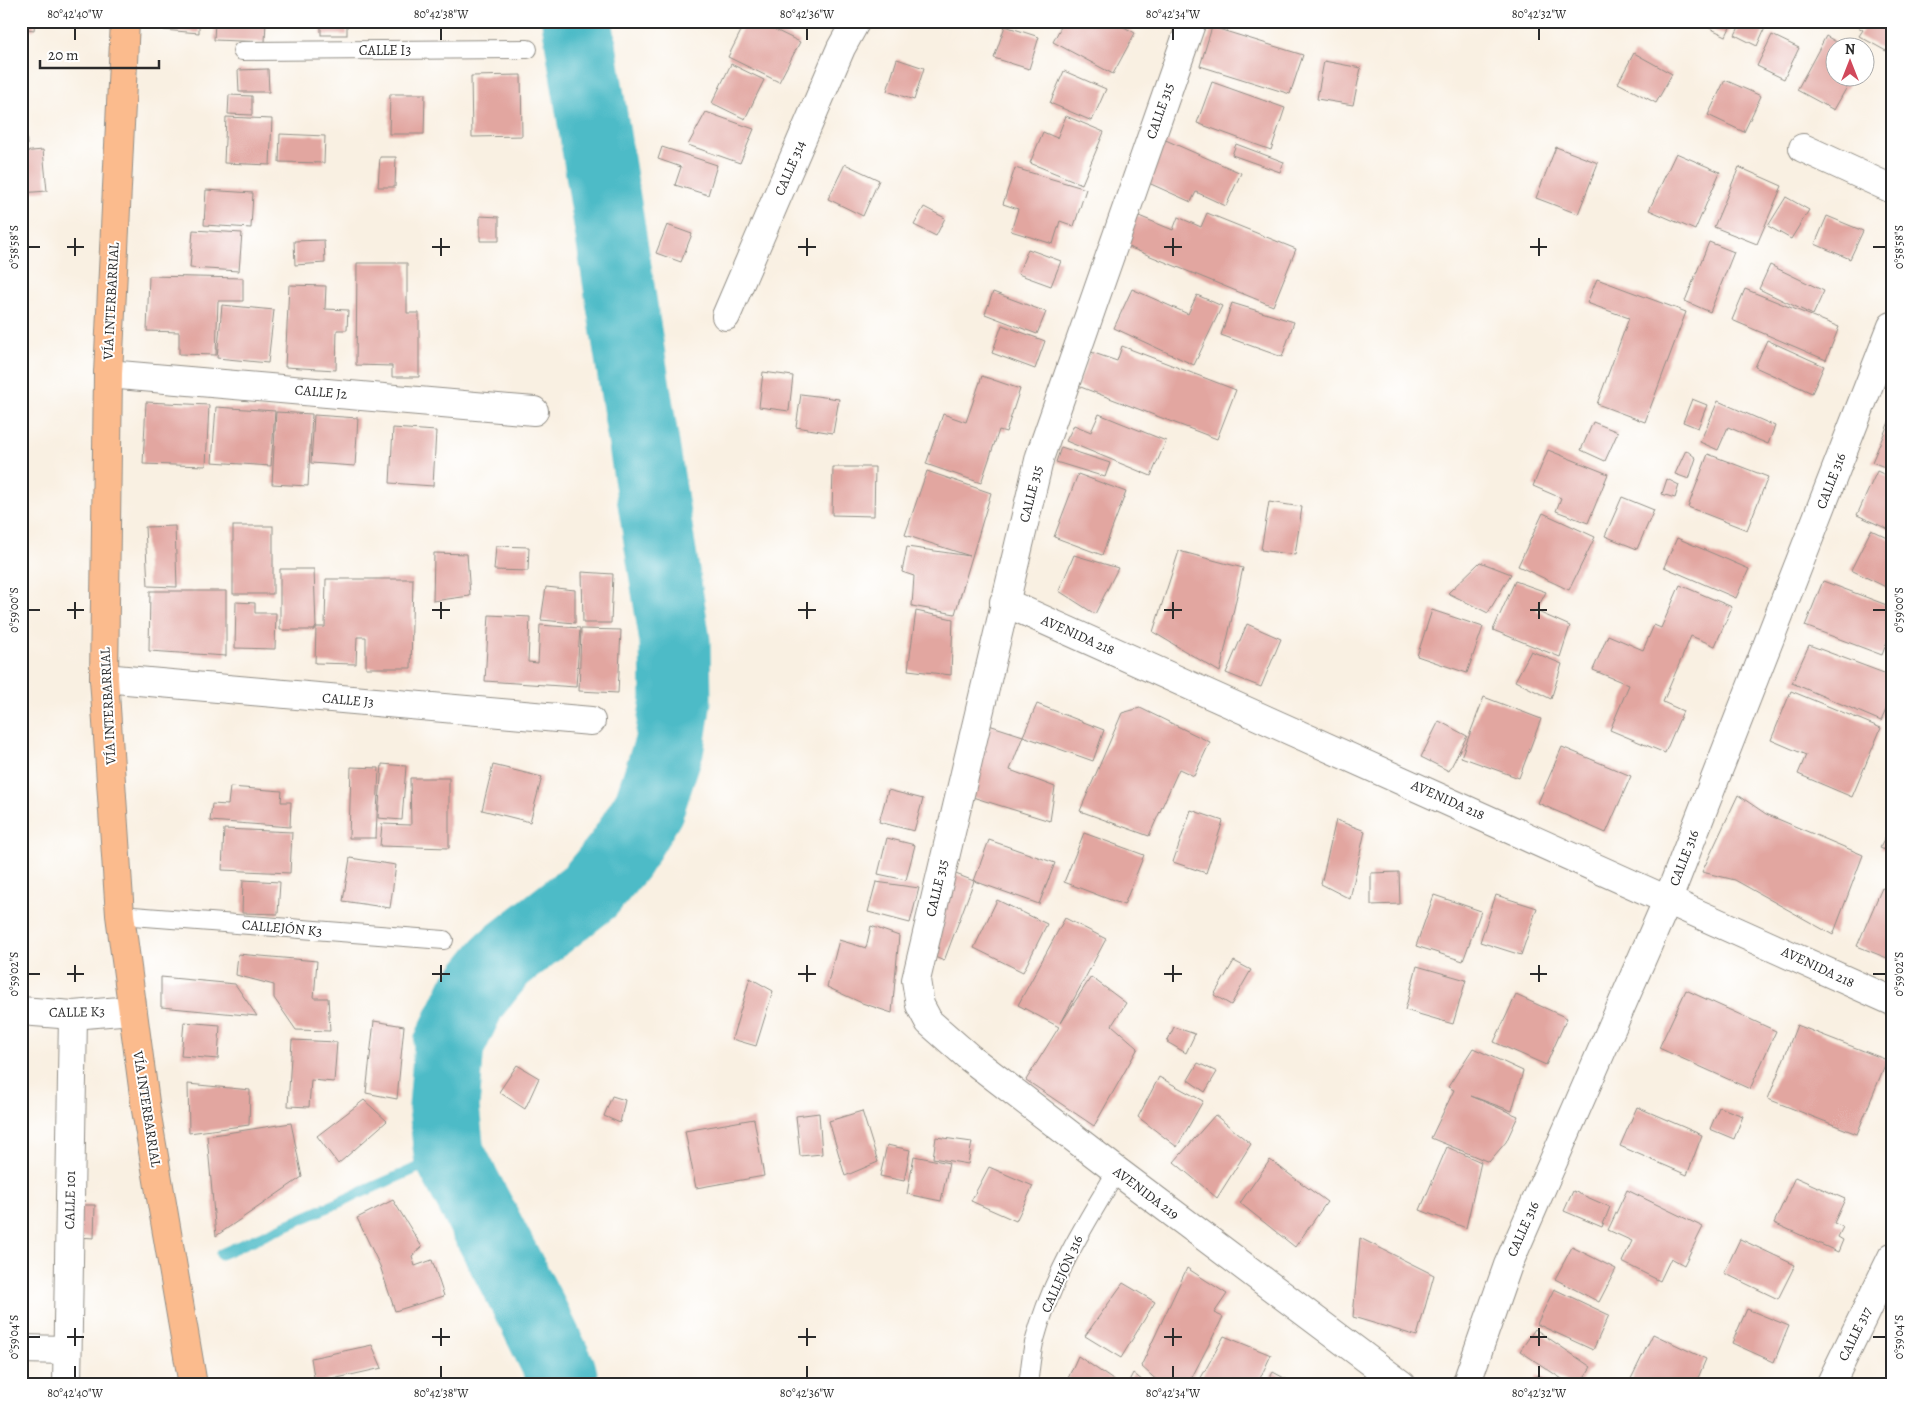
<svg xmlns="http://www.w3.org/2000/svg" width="1913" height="1406" viewBox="0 0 1913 1406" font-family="Alegreya,serif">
<rect width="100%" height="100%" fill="#fff"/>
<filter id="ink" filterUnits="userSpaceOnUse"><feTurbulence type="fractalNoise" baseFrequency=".02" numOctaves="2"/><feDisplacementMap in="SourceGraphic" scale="10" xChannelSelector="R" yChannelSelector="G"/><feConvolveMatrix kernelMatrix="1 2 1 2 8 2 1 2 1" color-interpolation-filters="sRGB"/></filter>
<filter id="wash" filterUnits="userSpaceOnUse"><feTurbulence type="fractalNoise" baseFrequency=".0096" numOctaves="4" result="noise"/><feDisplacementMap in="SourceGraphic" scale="20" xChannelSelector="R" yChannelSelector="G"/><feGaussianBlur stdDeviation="1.12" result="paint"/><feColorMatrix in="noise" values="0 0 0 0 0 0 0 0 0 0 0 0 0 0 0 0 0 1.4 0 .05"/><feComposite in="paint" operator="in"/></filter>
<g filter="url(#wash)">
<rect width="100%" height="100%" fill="#f9f0e2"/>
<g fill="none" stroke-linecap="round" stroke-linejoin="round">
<polyline stroke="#4dbbc7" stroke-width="11" points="221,1254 449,1154"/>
<polyline stroke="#4dbbc7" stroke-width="71" points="564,1385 561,1372 533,1315 449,1154 444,1107 449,1045 472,997 503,959 590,891 619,856 649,807 669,746 676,700 675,641 577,21"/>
</g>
<g id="blocks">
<g fill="#e2a6a0">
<polygon points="21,21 35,21 34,30 21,28"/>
<polygon points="164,21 199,21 199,33 164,30"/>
<polygon points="215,21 266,21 265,42 214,40"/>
<rect x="321" y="21" width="26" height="14"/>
<polygon points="717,21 743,21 739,30"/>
<polygon points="746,21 757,21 800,42 779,82 728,57"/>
<polygon points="1064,21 1113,21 1135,33 1113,74 1053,42"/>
<polygon points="1695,21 1733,21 1726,36"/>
<polygon points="1742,21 1768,21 1757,46 1735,35"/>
<polygon points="1848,21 1892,21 1892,41 1886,51 1859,36 1863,30"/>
<polygon points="1005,26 1039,37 1029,69 994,58"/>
<polygon points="1212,27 1303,55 1290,94 1200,66"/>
<polygon points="1772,35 1799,48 1784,79 1757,66"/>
<polygon points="1826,36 1847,48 1836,48 1836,78 1852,78 1834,110 1797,90"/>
<polygon points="1634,53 1672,74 1656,103 1618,83"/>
<polygon points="897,59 924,68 914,100 887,91"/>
<polygon points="1324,61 1361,68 1353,105 1317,99"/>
<polygon points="731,64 764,80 745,119 712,103"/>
<polygon points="268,69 269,92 239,92 238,70"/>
<polygon points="1064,71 1106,89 1092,121 1050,103"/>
<polygon points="521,75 522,136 472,137 471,76"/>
<polygon points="1725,80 1761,96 1744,132 1708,115"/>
<polygon points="1212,82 1285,108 1271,150 1197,123"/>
<polygon points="390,94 425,94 424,134 389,134"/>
<polygon points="229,95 252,96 252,115 228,114"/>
<polygon points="21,98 25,98 27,145 21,145"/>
<polygon points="706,112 754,129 740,163 688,145"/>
<polygon points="1066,116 1104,132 1082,184 1030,163 1043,132 1057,138"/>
<polygon points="226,117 272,119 270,165 224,163"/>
<polygon points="280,134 325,136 324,163 279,162"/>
<polygon points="1161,138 1241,173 1226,206 1196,192 1191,202 1142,180"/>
<polygon points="1236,144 1284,162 1280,172 1232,155"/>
<polygon points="662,147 717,165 708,195 675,185 681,167 658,159"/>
<polygon points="1556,147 1598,163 1578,214 1536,198"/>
<polygon points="43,150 47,191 21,193 21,152"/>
<polygon points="1676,153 1720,172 1695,230 1649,210"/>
<polygon points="380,157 396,157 395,187 378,187"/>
<polygon points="845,164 879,180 863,216 828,199"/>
<polygon points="1739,167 1782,186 1757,244 1714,227"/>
<polygon points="1015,168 1086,189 1074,226 1060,221 1053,244 1011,231 1018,209 1003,204"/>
<polygon points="206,190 253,193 251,228 204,225"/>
<polygon points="1786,197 1809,210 1791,239 1768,226"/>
<polygon points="924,207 945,218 936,236 914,225"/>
<polygon points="1207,213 1296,249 1273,306 1121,244 1134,214 1173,230 1178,217 1201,227"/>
<polygon points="480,216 499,217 499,241 480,241"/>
<polygon points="1827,216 1863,231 1850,259 1815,244"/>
<polygon points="667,225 692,234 681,262 656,253"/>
<polygon points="193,230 242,233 239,271 190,268"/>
<polygon points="324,240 325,263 295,265 294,241"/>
<polygon points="1709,242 1734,252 1710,312 1685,301"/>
<polygon points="1028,249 1061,261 1051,286 1018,274"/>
<polygon points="357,263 407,263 407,313 419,313 419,377 392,377 392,366 356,365"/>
<polygon points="1770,265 1824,291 1813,315 1759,289"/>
<polygon points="149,276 243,278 243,301 218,301 216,355 179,354 179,332 147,331"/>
<polygon points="1597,279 1686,312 1645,422 1597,404 1629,318 1587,303"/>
<polygon points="289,285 326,286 325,309 348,310 347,330 337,330 336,370 285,367"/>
<polygon points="1132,289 1188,314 1197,295 1222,306 1194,365 1114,328"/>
<polygon points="1745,289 1839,327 1826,360 1732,320"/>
<polygon points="993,292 1046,312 1037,334 985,314"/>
<polygon points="1232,303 1294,322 1282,357 1221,335"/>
<polygon points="222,305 274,310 268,363 217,358"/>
<polygon points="1002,325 1045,341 1035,369 992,353"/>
<polygon points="1767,340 1824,366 1812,393 1755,367"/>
<polygon points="1122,346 1236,390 1217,439 1078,386 1091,352 1117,361"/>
<polygon points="763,372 793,376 789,411 759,407"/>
<polygon points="982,376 1020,389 1006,432 999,430 981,483 926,464 943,414 966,422"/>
<polygon points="801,394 839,399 833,433 796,427"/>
<polygon points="1692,399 1707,405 1698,428 1683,422"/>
<polygon points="1718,401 1775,426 1768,444 1728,427 1718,450 1700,442"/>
<polygon points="146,402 209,405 206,466 143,464"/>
<polygon points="216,407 275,411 271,466 212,462"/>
<polygon points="276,412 312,414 308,486 272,484"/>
<polygon points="1099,414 1166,441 1151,476 1066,441 1074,425 1091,432"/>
<polygon points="314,415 358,418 355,466 311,463"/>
<polygon points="1892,415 1892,470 1872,462"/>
<polygon points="1593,422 1618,432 1605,461 1581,450"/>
<polygon points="393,428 436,431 433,486 390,483"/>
<polygon points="1061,447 1110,463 1105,477 1056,462"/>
<polygon points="1548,450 1608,474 1588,523 1556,511 1561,498 1533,486"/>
<polygon points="1686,450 1696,458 1689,479 1675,474"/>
<polygon points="1708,454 1768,477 1747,530 1688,507"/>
<polygon points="833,467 875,467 874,516 832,515"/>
<polygon points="927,471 991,493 955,614 912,606 914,576 902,572 907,547 970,556 905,535"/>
<polygon points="1877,471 1892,478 1892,531 1857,515"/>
<polygon points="1078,474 1126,492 1102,555 1054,537"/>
<polygon points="1667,479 1679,485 1675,498 1662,494"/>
<polygon points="1622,497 1654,510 1637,549 1605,536"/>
<polygon points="1269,502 1302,507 1295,555 1261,550"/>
<polygon points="1543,513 1595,537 1569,590 1518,566"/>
<polygon points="175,526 177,587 148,586 145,527"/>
<rect x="233" y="526" width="40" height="68"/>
<polygon points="1871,530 1892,540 1892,590 1851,570"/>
<polygon points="1677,538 1749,569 1736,598 1664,567"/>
<polygon points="496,546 529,547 528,571 494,570"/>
<polygon points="1179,551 1243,568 1220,672 1153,632"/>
<polygon points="434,553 467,554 470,596 433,601"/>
<polygon points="1074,555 1118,568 1095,614 1059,591"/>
<polygon points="1480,562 1511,574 1488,613 1448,593"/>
<polygon points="280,569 314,569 316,627 325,627 326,579 413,579 411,668 366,668 366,637 357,637 356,664 315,663 316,627 314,630 280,630"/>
<polygon points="582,572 613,574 611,623 583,623"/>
<polygon points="1515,581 1546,592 1536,611 1570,626 1560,657 1493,630"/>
<polygon points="1823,581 1892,607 1892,629 1882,655 1805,626"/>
<polygon points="1680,585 1732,607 1715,646 1691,636 1663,702 1683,711 1665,753 1610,730 1629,685 1593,670 1608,635 1643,650 1654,625 1661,628"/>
<polygon points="546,587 575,590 575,623 541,620"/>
<polygon points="150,591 226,591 226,656 149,651"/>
<polygon points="236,602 255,603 255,613 276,613 275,649 235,648"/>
<polygon points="1432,610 1483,627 1467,673 1417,656"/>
<polygon points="916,611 953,619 951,675 908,670"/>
<polygon points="489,615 530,617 528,662 538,663 540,625 580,628 576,687 485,681"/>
<polygon points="1247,624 1281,639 1261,687 1226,673"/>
<polygon points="581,629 621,630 618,693 579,691"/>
<polygon points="1809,645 1892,676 1892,696 1881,721 1792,683"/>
<polygon points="1531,651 1562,664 1551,699 1515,681"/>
<polygon points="1791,691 1881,728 1852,797 1798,774 1806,755 1771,740"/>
<polygon points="1484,697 1541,719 1519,778 1461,757"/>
<polygon points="1037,704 1104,730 1093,761 1023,736"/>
<polygon points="1140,708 1210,742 1194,776 1179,769 1149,836 1080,811 1122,713"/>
<polygon points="1439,721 1467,736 1449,771 1421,757"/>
<polygon points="989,725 1023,736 1010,770 1055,787 1050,821 969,796"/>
<polygon points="1562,747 1631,776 1606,833 1538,803"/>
<polygon points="382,764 406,766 402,820 378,818"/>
<polygon points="493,765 542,777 530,822 482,810"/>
<polygon points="351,767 379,768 376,838 349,838"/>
<polygon points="410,778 449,778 449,848 380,846 382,824 411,825"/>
<polygon points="230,787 282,791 281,802 291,802 290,827 210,821 212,804 228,805"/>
<polygon points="888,790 923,799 914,831 879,822"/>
<polygon points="1738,795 1766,814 1863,855 1833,935 1735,880 1702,872"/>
<polygon points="1191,810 1223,821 1206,873 1173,862"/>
<polygon points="1336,820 1365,831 1350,899 1321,884"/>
<polygon points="1892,824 1892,853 1880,848"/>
<polygon points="224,829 292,832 290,873 222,870"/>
<polygon points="1084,833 1144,855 1124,905 1064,882"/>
<polygon points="887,838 915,845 906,880 878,874"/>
<polygon points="989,840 1055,863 1039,904 974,881 944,961 928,954 953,873 974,881"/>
<polygon points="350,858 396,865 390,908 343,901"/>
<polygon points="1399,872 1400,904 1371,905 1371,873"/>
<polygon points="243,880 280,882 278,914 242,913"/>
<polygon points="876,882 919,888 910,923 868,912"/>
<polygon points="1882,888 1892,892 1892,960 1857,946"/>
<polygon points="1434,895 1481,911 1463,961 1416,946"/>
<polygon points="1496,895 1537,908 1521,955 1480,942"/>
<polygon points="997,900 1047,924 1023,972 974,948"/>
<polygon points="1065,918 1106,939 1061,1023 1091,977 1126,1003 1112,1025 1138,1048 1094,1126 1026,1080 1059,1027 1018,1005"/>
<polygon points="871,926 899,936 892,1013 862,1003 827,987 839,940 866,948"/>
<polygon points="238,954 317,961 314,998 328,998 330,1031 296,1030 274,998 274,985 236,975"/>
<polygon points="1234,961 1251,970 1231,1005 1214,995"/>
<polygon points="1417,966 1466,980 1453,1024 1405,1010"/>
<polygon points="161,977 235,984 257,1016 161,1007"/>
<polygon points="750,978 773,991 756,1046 732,1039"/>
<polygon points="1686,990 1776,1031 1750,1089 1659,1048"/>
<polygon points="1516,995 1567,1018 1546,1065 1494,1042"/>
<polygon points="374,1021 404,1026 397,1099 366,1093"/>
<polygon points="184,1022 220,1025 218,1059 181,1056"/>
<polygon points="1797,1025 1887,1060 1857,1134 1768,1099"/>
<polygon points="1174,1027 1195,1034 1186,1053 1167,1042"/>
<polygon points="292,1040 337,1042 334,1082 311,1080 309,1107 288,1106"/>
<polygon points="1473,1048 1523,1071 1512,1111 1471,1096 1518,1116 1506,1142 1489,1162 1431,1138 1454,1090 1448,1087"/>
<polygon points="1198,1063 1217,1072 1205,1092 1188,1080"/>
<polygon points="517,1065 539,1078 525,1109 499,1092"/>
<polygon points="1159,1077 1203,1101 1177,1147 1138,1117"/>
<polygon points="188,1084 250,1090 249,1125 189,1133"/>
<polygon points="612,1096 625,1100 620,1123 604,1116"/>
<polygon points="364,1100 387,1121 338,1164 317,1136"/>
<polygon points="1637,1107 1702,1135 1687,1175 1620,1146"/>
<polygon points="1719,1107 1743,1116 1734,1139 1710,1129"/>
<polygon points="862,1111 878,1162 845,1176 829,1121"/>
<polygon points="819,1113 822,1154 800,1156 796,1116"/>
<polygon points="1215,1115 1251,1144 1217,1198 1174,1162"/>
<polygon points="754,1119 764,1176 696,1188 685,1131"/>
<polygon points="291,1123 302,1177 216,1236 207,1136"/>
<polygon points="936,1137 972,1142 968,1164 933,1158"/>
<polygon points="887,1145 910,1150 904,1181 880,1176"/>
<polygon points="1447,1147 1481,1162 1466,1228 1420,1210"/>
<polygon points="914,1156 949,1163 941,1201 907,1194"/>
<polygon points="1270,1160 1327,1202 1295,1247 1240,1203"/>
<polygon points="989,1167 1033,1186 1016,1221 971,1201"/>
<polygon points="1795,1177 1845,1199 1834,1223 1843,1227 1838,1237 1843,1240 1838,1252 1774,1223"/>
<polygon points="1627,1190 1703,1227 1684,1265 1671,1258 1660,1281 1622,1262 1632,1241 1608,1230"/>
<polygon points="1573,1191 1610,1207 1602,1227 1564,1211"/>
<polygon points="393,1200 422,1247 412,1256 415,1266 432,1260 444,1296 395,1311 380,1266 357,1218"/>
<polygon points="78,1205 95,1205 94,1238 77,1237"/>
<polygon points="1360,1238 1434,1275 1417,1336 1353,1317"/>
<polygon points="1740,1239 1795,1265 1778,1299 1724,1273"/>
<polygon points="1572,1247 1616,1269 1599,1302 1555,1279"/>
<polygon points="1187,1268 1227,1294 1214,1313 1223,1317 1188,1385 1162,1385 1141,1366"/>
<polygon points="1123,1283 1155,1302 1121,1358 1085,1336"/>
<polygon points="1554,1289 1609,1315 1593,1350 1537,1324"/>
<polygon points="1747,1309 1789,1326 1774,1362 1732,1343"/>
<polygon points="1535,1329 1591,1367 1579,1385 1571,1385 1520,1351"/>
<polygon points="1653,1334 1706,1359 1695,1385 1678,1383 1676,1385 1628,1385"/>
<polygon points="1224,1336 1271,1355 1257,1385 1197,1385"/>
<polygon points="372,1345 382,1368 315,1383 311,1358"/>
<polygon points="1078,1356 1116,1382 1115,1385 1065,1385"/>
<polygon points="1273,1372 1297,1385 1266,1385"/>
<polygon points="1133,1373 1148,1385 1127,1385"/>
<polygon points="1537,1375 1557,1385 1532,1385"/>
</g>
</g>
</g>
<g filter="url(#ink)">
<use href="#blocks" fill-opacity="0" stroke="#928e86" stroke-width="1"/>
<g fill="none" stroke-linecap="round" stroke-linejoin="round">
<g stroke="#928e86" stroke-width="20">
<g id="service">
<polyline points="242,51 528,49"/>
<polyline points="120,915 444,940"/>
<path d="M1028 1385C1030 1371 1031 1356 1034 1343 1050 1281 1084 1225 1117 1171"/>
</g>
</g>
<g stroke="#928e86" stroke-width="30">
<g id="minor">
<polyline points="1192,21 1040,456 916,980 920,1005 929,1022 970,1058 1117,1171 1402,1385"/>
<polyline points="1803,148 1892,189"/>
<polyline points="726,316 841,48 856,21"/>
<polyline points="108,374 534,411"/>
<polyline points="1004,602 1892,1001"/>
<polyline points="104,678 591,721"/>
<polyline points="21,1011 73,1015 132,1010"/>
<polyline points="21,1349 67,1350"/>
<polyline points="67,1385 73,1015"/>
<polyline points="1466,1385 1508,1265 1668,899 1892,326"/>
<polyline points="1830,1385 1892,1257"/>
</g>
</g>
<g stroke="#928e86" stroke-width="30">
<polyline id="primary" points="125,21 108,374 104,678 120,915 146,1110 193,1385"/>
</g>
<use href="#service" stroke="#fff" stroke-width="18"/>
<use href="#minor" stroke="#fff" stroke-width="28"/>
<use href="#primary" stroke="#fbbb8d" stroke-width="28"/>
</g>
</g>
<path fill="none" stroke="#2b2b2b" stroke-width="2" d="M75 28V40M441 28V40M807 28V40M1173 28V40M1539 28V40M75 238V256M441 238V256M807 238V256M1173 238V256M1539 238V256M28 247H40M67 247H84M432 247H450M798 247H816M1164 247H1182M1530 247H1547M1873 247H1886M75 602V619M441 602V619M807 602V619M1173 602V619M1539 602V619M28 610H40M67 610H84M432 610H450M798 610H816M1164 610H1182M1530 610H1547M1873 610H1886M75 965V982M441 965V982M807 965V982M1173 965V982M1539 965V982M28 974H40M67 974H84M432 974H450M798 974H816M1164 974H1182M1530 974H1547M1873 974H1886M75 1328V1346M441 1328V1346M807 1328V1346M1173 1328V1346M1539 1328V1346M28 1337H40M67 1337H84M432 1337H450M798 1337H816M1164 1337H1182M1530 1337H1547M1873 1337H1886M75 1366V1378M441 1366V1378M807 1366V1378M1173 1366V1378M1539 1366V1378"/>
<g text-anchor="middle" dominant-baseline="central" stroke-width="4" stroke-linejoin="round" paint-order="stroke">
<g font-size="14" fill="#2b2b2b" stroke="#fff">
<text x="385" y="50">CALLE I3</text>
<text transform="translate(1160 111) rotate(-71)">CALLE 315</text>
<text transform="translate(790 168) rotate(-67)">CALLE 314</text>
<text transform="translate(111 301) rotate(-87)">VÍA INTERBARRIAL</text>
<text transform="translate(321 392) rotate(5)">CALLE J2</text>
<text transform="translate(1831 481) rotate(-69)">CALLE 316</text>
<text transform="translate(1031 494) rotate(-76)">CALLE 315</text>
<text transform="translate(1078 635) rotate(24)">AVENIDA 218</text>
<text transform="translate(348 700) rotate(5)">CALLE J3</text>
<text transform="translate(108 706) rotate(-93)">VÍA INTERBARRIAL</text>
<text transform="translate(1448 800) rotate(24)">AVENIDA 218</text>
<text transform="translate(1684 858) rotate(-69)">CALLE 316</text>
<text transform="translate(937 888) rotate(-77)">CALLE 315</text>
<text transform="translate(282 928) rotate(5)">CALLEJÓN K3</text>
<text transform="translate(1818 967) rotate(25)">AVENIDA 218</text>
<text transform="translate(77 1012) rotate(-1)">CALLE K3</text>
<text transform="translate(147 1109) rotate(81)">VÍA INTERBARRIAL</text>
<text transform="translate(1146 1193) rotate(37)">AVENIDA 219</text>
<text transform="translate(70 1200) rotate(-89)">CALLE 101</text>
<text transform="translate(1523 1229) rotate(-66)">CALLE 316</text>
<text transform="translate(1062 1274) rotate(-66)">CALLEJÓN 316</text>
<text transform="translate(1855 1334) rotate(-64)">CALLE 317</text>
</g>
</g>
<rect width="1913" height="1406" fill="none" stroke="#fff" stroke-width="55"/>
<g transform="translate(1850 62)"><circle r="24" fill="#ffffff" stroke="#aaaaaa"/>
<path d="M0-4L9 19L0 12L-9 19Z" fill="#d1495b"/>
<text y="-8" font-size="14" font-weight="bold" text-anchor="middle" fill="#2b2b2b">N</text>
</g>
<path d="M40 60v8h119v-8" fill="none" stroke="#2b2b2b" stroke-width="2.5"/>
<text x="48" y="60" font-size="15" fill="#2b2b2b" stroke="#ffffff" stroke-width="4" paint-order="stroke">20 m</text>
<rect x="28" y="28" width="1858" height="1350" fill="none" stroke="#2b2b2b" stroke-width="2"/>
<g font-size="12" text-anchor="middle" fill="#2b2b2b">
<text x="75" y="18">80°42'40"W</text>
<text x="441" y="18">80°42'38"W</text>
<text x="807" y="18">80°42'36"W</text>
<text x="1173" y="18">80°42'34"W</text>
<text x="1539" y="18">80°42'32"W</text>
<text transform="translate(14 247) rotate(-90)" y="4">0°58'58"S</text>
<text transform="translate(1899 247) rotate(-90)" y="4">0°58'58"S</text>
<text transform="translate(14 610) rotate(-90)" y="4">0°59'00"S</text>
<text transform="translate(1899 610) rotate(-90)" y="4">0°59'00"S</text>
<text transform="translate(14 974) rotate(-90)" y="4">0°59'02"S</text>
<text transform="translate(1899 974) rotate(-90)" y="4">0°59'02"S</text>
<text transform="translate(14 1337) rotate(-90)" y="4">0°59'04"S</text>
<text transform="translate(1899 1337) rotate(-90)" y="4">0°59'04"S</text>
<text x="75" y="1397">80°42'40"W</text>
<text x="441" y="1397">80°42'38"W</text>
<text x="807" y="1397">80°42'36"W</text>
<text x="1173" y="1397">80°42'34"W</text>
<text x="1539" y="1397">80°42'32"W</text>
</g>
</svg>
